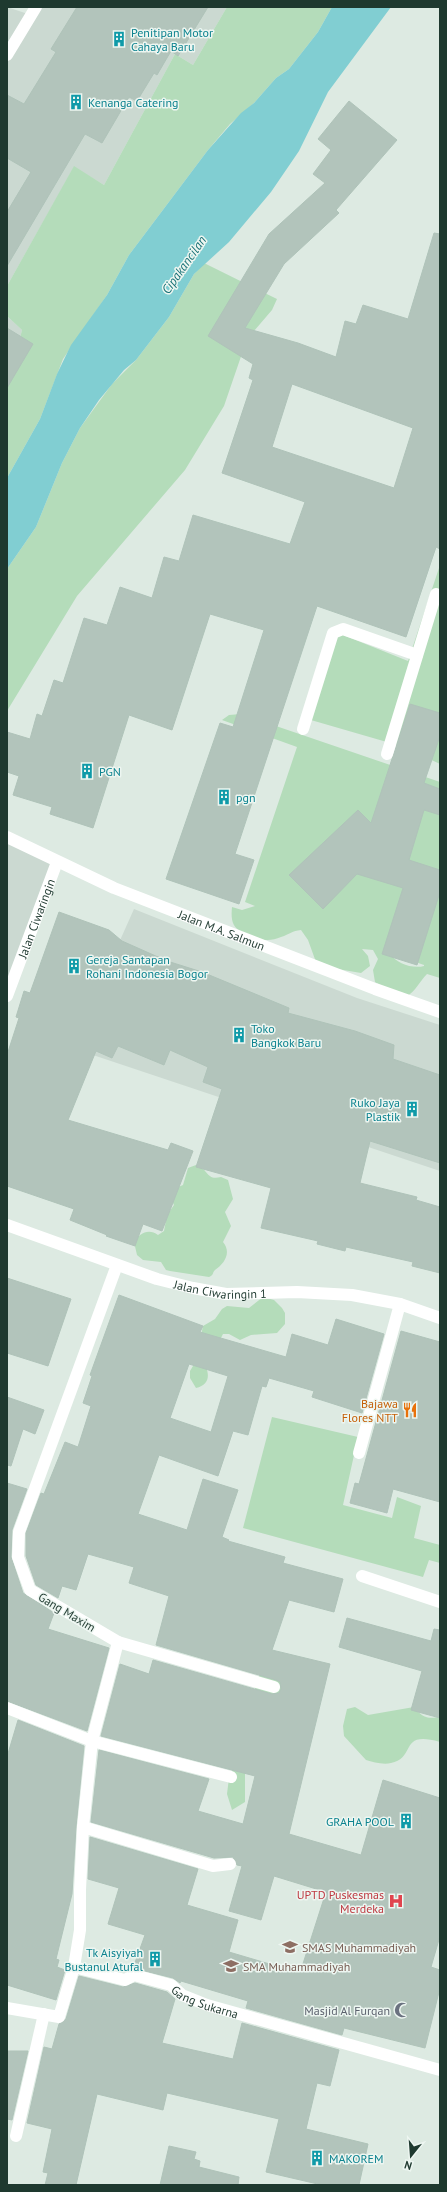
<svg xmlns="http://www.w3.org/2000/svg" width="447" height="2192" viewBox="0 0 447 2192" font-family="'PT Sans',sans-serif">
<rect width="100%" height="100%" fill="#ddeae2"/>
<g fill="#cbd9d1">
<polygon points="7,7 31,15 36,7 227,7 193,65 175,54 104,185 74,167 7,286"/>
<polygon points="7,316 22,330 7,390"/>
<polygon points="7,836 57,862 7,997"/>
<polygon points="134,909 357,998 440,1025 440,1171 72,1048"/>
</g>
<g fill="#b4dcba" fill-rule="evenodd">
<polygon points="227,7 332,7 318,32 289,69 276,78 254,103 230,124 208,150 129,255 107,295 63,359 40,419 7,478 7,390 22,330 7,316 7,286 74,166 104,185 175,54 193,65"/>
<polygon points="204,263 277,299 272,310 247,339 224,406 185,470 77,596 7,711 7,569 36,527 62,463 80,428 112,384 136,360 169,317 194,274"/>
<polygon points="440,565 440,764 404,747 304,718 338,633 408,661"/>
<path d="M241 714 440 782V978L427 974C419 982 416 991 406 997L395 995 375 982 373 970 378 959 373 950 362 949 368 956 370 966 361 973 326 967 316 962 308 940 301 930C292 931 290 934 281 937 268 943 255 939 243 933 231 927 231 918 232 907L242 910 255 906 245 902 297 747 222 720 229 715ZM390 953 424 965V966C413 969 396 964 390 953Z"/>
<path d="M196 1165C209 1169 206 1181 221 1177L228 1180 233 1199 225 1212 231 1226 223 1242C232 1253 224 1264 215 1270 212 1273 214 1275 209 1277L170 1271 166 1270 161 1262 143 1260 137 1255 134 1242C139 1233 149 1228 158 1235L164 1231 167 1215 174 1205 172 1201 176 1188 183 1185 188 1168Z"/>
<path d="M263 1297 274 1300 282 1308 285 1313V1324L277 1333 251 1335 240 1340 229 1334H223L206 1367C210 1377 208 1385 196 1388L190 1378V1371L196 1361 203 1326 215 1319 222 1309 227 1306 249 1308Z"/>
<polygon points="272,1417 358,1437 343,1505 392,1518 397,1497 421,1506 414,1538 440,1545 440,1563 429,1560 423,1577 243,1528"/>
<polygon points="260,1673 287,1673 284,1713 245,1773 245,1802 232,1810 227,1794 229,1778 258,1704 255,1688"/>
<path d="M355 1707 368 1715 414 1707C423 1718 427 1719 440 1717V1742C398 1730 417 1758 391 1763 383 1765 373 1762 366 1760L344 1736 343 1726 347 1709Z"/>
</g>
<polygon fill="#81ced2" points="332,7 391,7 328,92 299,151 271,192 229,242 194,274 169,317 136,360 124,370 99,400 80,428 62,463 36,527 7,569 7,478 40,419 57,374 71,345 107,295 129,255 208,150 241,113 254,103 276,78 289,69 318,32"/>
<g fill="#b2c4bb" stroke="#afc3b9" fill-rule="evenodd">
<polygon points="77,7 208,7 178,56 171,51 157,75 154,73 137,101 129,97 102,143 85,134 7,266 7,212 31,172 7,158 7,95 24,104 56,52 51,49"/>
<path d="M349 101 397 140 336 210 339 213 284 264 245 328 298 343 336 357 345 321 356 324 363 305 408 319 434 233 440 234V549L436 547 406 637 317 606 235 854 254 860 239 904 166 879 220 723 233 727 264 630 210 614 172 730 129 715 93 828 50 814 52 807 13 795 19 776 7 772V732L30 739 37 714 42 716 54 680 63 683 84 618 107 625 120 587 152 598 164 557 179 561 193 515 290 544 305 502 222 473 253 380 249 378 253 364 208 336 269 234 325 183 313 174 331 150 318 139ZM292 384 413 428 394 488 272 447Z"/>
<polygon points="7,328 33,344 7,388"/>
<polygon points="410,704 440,713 440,736 424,783 440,789 440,815 424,810 409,860 440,870 440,892 417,965 382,954 403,888 357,874 323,909 289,875 358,810 371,823"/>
<polygon points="59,912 109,930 122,941 167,961 202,972 289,1008 288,1013 355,1031 394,1045 393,1059 440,1075 440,1163 370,1141 360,1183 417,1197 416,1200 440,1207 440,1273 412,1266 413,1262 346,1247 345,1251 317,1244 318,1241 261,1228 271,1188 196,1167 222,1089 203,1082 208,1067 170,1050 164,1065 118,1046 112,1058 96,1051 68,1120 168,1150 171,1143 193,1151 162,1231 143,1224 135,1246 106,1236 107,1235 70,1220 74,1209 7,1186 7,1055 19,1018 16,1017 24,991 30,993"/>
<polygon points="7,1278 71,1299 48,1366 7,1353"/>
<path d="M119 1295 203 1326 200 1332 286 1357 292 1334 328 1345 336 1319 384 1334 362 1413 312 1397 314 1391 269 1378 266 1387 262 1386 248 1435 233 1431 218 1476 159 1455 138 1514 187 1530 203 1479 238 1490 222 1537 229 1540 228 1541 285 1557 283 1563 343 1579 334 1612 289 1600 272 1650 330 1664 289 1834 361 1855 383 1780 440 1798V1936L431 1967 440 1970V1988L425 2048 344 2028 342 2035 246 2008 248 2001 181 1981 180 1983 173 1978 133 1968 145 1935 108 1924 119 1888 88 1879 90 1837 198 1869 187 1905 238 1920 229 1952 300 1973 326 1892 274 1876 261 1920 229 1911 242 1866 237 1865 233 1857 214 1858 91 1822 99 1750 209 1779 198 1811 243 1824 255 1776 101 1736 120 1664 149 1674 153 1660 272 1694 279 1693 281 1689 280 1682 276 1680 156 1645 169 1596 129 1583 134 1567 88 1554 76 1590 62 1586 58 1598 36 1585 26 1556V1533L41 1493 44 1494 65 1442 78 1447 91 1406 83 1403 92 1376 90 1375ZM189 1364 228 1376 211 1432 170 1418Z"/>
<polygon points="401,1331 440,1342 440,1502 393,1489 387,1513 350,1503 355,1483 359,1484"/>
<polygon points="7,1397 44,1410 35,1434 23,1429 11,1466 7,1465"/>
<polygon points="7,1483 27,1489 12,1530 11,1557 23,1593 54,1613 48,1629 109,1648 87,1731 7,1701"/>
<polygon points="347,1618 431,1641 434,1629 440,1630 440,1718 411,1710 422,1671 339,1647"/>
<polygon points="18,1720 84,1746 76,1827 72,1894 56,1959 59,1960 57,1967 65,1970 56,2000 7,1985 7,1757"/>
<polygon points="79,1976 123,1987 135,1983 167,1992 175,1999 162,2043 233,2059 242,2023 339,2050 330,2086 317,2083 306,2129 368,2144 359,2185 322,2185 266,2172 279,2119 167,2093 163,2110 97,2094 76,2185 45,2185 48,2173 43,2172 52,2129 27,2123 44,2047 52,2049 59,2024 66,2019"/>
<polygon points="7,2051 28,2051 12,2120 7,2119"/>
<polygon points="169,2146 196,2152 194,2159 200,2161 199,2167 239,2177 238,2185 160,2185"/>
</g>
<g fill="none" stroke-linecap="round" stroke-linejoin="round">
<g stroke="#fff" stroke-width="12">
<polyline points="303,729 333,633 343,629 417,655"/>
<polyline points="387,754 436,594"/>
<polyline points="359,1453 400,1304"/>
</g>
<g stroke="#fff" stroke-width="12">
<path id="s1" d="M7 996 57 862"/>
<path id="s2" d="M7 1225 157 1279 193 1288 226 1294 297 1292 352 1295 400 1304 440 1318"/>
<polyline points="362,1576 440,1602"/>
<polyline points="118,1642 274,1687"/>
<polyline points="7,1708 92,1741 231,1777"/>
<polyline points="83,1827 213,1866 230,1864"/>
<polyline points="74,1967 80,1930 80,1890 83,1827 92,1741 118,1642 30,1590 18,1557 19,1532 117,1265"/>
<path id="s3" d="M7 2008 59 2017 74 1967 125 1980 134 1975 171 1985 182 1995 207 2005 440 2070"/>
<polyline points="16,2136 44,2014"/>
</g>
<g stroke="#fff" stroke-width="12">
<polyline points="7,55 36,7"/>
<path id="s4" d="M7 837 114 888 375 989 440 1012"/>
</g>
</g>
<defs>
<g id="building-bare" transform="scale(1.2)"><path d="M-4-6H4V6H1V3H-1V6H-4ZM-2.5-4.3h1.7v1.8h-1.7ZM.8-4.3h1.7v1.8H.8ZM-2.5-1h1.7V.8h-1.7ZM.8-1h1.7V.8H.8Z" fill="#0f9aa8" stroke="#edf6f1" stroke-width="2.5" paint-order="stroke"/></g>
<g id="restaurant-bare" transform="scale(1.2)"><path d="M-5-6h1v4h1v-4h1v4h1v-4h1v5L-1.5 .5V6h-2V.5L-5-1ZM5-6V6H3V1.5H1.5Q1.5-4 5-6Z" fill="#e8710a" stroke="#edf6f1" stroke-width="2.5" paint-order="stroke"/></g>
<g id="hospital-bare" transform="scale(1.2)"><path d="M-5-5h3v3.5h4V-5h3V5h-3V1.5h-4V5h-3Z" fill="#e0444e" stroke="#edf6f1" stroke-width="2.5" paint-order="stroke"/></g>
<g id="school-bare" transform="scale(1.2)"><path d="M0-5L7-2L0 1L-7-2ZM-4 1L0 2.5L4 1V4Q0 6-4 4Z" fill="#8d6e63" stroke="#edf6f1" stroke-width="2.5" paint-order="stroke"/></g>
<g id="mosque-bare" transform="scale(1.2)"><path d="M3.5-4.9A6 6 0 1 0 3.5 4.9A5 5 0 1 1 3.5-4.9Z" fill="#6b7280" stroke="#edf6f1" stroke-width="2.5" paint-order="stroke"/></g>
</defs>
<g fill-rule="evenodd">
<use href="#building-bare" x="119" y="39"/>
<use href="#building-bare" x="76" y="102"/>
<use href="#building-bare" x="87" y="771"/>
<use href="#building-bare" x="224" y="797"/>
<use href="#building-bare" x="74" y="966"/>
<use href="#building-bare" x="239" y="1035"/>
<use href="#building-bare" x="412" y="1109"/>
<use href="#restaurant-bare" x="410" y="1410"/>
<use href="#building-bare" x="406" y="1821"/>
<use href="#hospital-bare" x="396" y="1901"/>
<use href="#school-bare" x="290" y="1947"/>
<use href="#building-bare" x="155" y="1959"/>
<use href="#school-bare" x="231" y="1966"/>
<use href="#mosque-bare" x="402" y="2010"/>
<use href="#building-bare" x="317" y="2158"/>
</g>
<g text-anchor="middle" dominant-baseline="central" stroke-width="3" stroke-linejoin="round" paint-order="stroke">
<g font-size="12" fill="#0d838f" stroke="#edf6f1" text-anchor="start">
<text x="131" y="32">Penitipan Motor<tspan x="131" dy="14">Cahaya Baru</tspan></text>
<text x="88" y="102">Kenanga Catering</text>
<text x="99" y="771">PGN</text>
<text x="236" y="797">pgn</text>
<text x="86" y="959">Gereja Santapan<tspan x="86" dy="14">Rohani Indonesia Bogor</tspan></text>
<text x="251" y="1028">Toko<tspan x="251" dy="14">Bangkok Baru</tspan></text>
<text x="400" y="1102" text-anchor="end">Ruko Jaya<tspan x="400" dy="14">Plastik</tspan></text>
<text x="394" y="1821" text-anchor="end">GRAHA POOL</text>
<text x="143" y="1952" text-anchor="end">Tk Aisyiyah<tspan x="143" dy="14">Bustanul Atufal</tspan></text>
<text x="329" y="2158">MAKOREM</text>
</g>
<g font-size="12" fill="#1e392f" stroke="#edf6f1">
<text stroke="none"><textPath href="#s1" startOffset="83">Jalan Ciwaringin</textPath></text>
<text stroke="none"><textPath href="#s4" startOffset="234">Jalan M.A. Salmun</textPath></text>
<text stroke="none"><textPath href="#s2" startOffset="224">Jalan Ciwaringin 1</textPath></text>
<text transform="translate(67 1612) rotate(31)">Gang Maxim</text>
<text stroke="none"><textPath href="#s3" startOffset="245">Gang Sukarna</textPath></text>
</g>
<g font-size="12" fill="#c56008" stroke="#edf6f1" text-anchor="end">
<text x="398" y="1403">Bajawa<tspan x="398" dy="14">Flores NTT</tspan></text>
</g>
<g font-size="12" fill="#be3a42" stroke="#edf6f1" text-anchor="end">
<text x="384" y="1894">UPTD Puskesmas<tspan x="384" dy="14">Merdeka</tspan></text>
</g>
<g font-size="12" fill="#785e54" stroke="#edf6f1" text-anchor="start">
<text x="302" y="1947">SMAS Muhammadiyah</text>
<text x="243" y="1966">SMA Muhammadiyah</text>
</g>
<g font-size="12" fill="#5b616d" stroke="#edf6f1" text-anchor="end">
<text x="390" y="2010">Masjid Al Furqan</text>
</g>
<g font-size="13" font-style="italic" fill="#177176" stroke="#edf6f1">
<text transform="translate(184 265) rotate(-55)">Cipakancilan</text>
</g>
</g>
<rect width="447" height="2192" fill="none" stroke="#1e392f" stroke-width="16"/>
<g transform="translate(411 2156) rotate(197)" stroke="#edf6f1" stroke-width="3" paint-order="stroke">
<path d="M0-3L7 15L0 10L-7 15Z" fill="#1e392f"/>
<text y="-6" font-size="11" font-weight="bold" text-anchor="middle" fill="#1e392f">N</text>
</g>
</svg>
